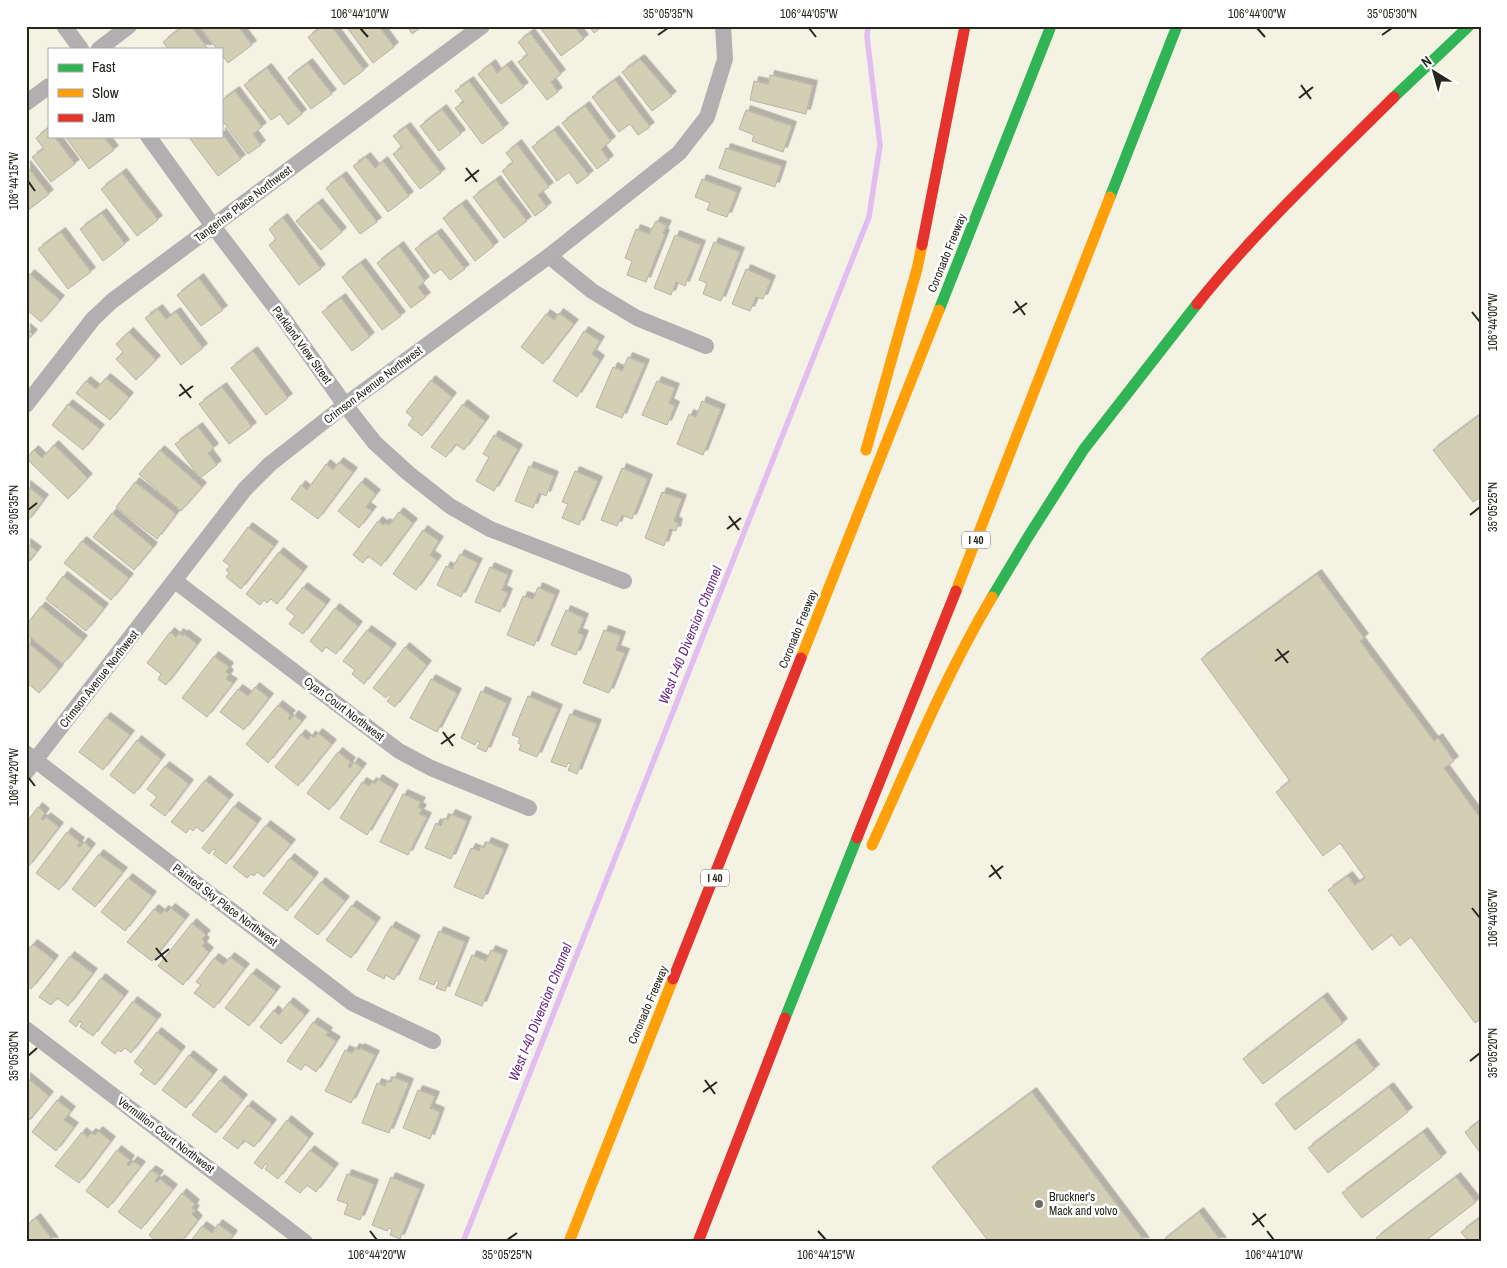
<svg xmlns="http://www.w3.org/2000/svg" width="1507" height="1268" viewBox="0 0 1507 1268" font-family="'Archivo Narrow',sans-serif">
<defs>
<filter id="shadow"><feDropShadow dx="4.5" dy="-4.5" stdDeviation="0" flood-color="#0004"/></filter>
</defs>
<rect width="100%" height="100%" fill="#f4f2e3"/>
<g fill="none" stroke-linecap="round" stroke-linejoin="round">
<polyline stroke="#e1bdf1" stroke-width="5.5" points="463,1242 869,217 880,145 867,37 868,26"/>
</g>
<g fill="#d3cfb5" stroke="#b5b3a8" filter="url(#shadow)">
<polygon points="183,26 191,26 208,49 168,49 163,42"/>
<polygon points="200,26 238,26 252,45 228,63 221,54 221,49 217,49"/>
<polygon points="323,26 331,26 364,70 344,85 308,37"/>
<polygon points="346,26 379,26 394,47 373,63"/>
<polygon points="407,26 423,26 412,34"/>
<polygon points="539,26 574,26 584,39 561,56"/>
<polygon points="589,26 603,26 594,33"/>
<polygon points="530,33 561,74 551,82 558,92 547,100 518,62 528,55 518,42"/>
<polygon points="640,59 672,96 652,111 622,72"/>
<polygon points="308,63 332,94 311,109 288,78"/>
<polygon points="491,64 497,73 507,65 524,87 501,104 478,74"/>
<polygon points="267,68 302,114 288,125 280,114 271,120 244,85"/>
<polygon points="770,75 813,85 806,114 750,100 754,81 768,84"/>
<polygon points="615,80 650,127 638,135 630,124 619,132 592,97"/>
<polygon points="469,81 504,128 482,144 455,108 464,102 455,91"/>
<polygon points="235,91 262,127 253,134 261,145 248,154 221,119 221,101"/>
<polygon points="585,106 611,141 601,149 609,160 597,169 562,123"/>
<polygon points="442,109 461,134 439,151 420,126"/>
<polygon points="746,110 792,126 783,152 752,141 754,135 739,129"/>
<polygon points="406,127 441,173 420,189 393,154 402,147 393,136"/>
<polygon points="48,128 49,136 54,136 75,164 51,182 32,157 44,149 36,138"/>
<polygon points="554,130 589,175 577,184 569,172 557,181 532,147"/>
<polygon points="221,132 241,159 218,176 188,136 221,136"/>
<polygon points="65,136 103,136 114,150 89,169"/>
<polygon points="517,144 549,187 538,195 547,207 535,216 502,171 513,162 506,153"/>
<polygon points="726,148 782,166 775,187 719,168"/>
<polygon points="366,157 375,168 383,161 409,196 388,212 353,166"/>
<polygon points="26,165 49,194 26,212"/>
<polygon points="122,173 158,220 137,236 101,189"/>
<polygon points="342,176 377,222 360,234 326,188"/>
<polygon points="702,179 737,192 727,217 707,210 710,203 695,197"/>
<polygon points="496,180 527,221 504,238 473,197"/>
<polygon points="318,203 342,232 321,250 296,221"/>
<polygon points="462,204 494,246 475,261 443,218"/>
<polygon points="102,213 125,244 103,261 80,229"/>
<polygon points="283,218 321,269 299,285 269,245 276,239 269,229"/>
<polygon points="656,221 667,225 663,233 665,234 646,282 627,275 632,261 625,258 636,229 649,234"/>
<polygon points="61,232 91,272 68,289 38,249"/>
<polygon points="437,233 465,269 450,280 441,269 434,274 415,249"/>
<polygon points="675,235 701,245 685,286 676,282 671,295 654,288"/>
<polygon points="714,242 740,252 721,301 703,294 707,283 699,280"/>
<polygon points="399,246 425,281 418,287 426,297 411,308 377,263"/>
<polygon points="361,263 401,316 382,330 342,277"/>
<polygon points="746,269 771,280 763,299 756,297 750,311 732,304"/>
<polygon points="30,274 60,300 41,322 26,309 26,279"/>
<polygon points="199,278 223,310 201,326 177,295"/>
<polygon points="341,298 370,337 352,351 322,312"/>
<polygon points="158,309 166,319 176,312 203,348 181,365 145,318"/>
<polygon points="559,313 574,324 543,364 521,347 546,314 554,320"/>
<polygon points="26,328 33,334 26,342"/>
<polygon points="584,331 600,341 592,354 600,360 577,397 553,381"/>
<polygon points="129,332 156,360 136,380 116,359 123,352 116,344"/>
<polygon points="253,351 288,398 266,415 231,368"/>
<polygon points="628,357 645,364 622,418 596,407 613,367 622,371"/>
<polygon points="106,378 129,397 110,420 76,393 86,381 96,389"/>
<polygon points="431,380 452,397 422,436 408,425 413,418 406,412"/>
<polygon points="657,381 675,388 669,403 675,406 667,425 642,415"/>
<polygon points="222,387 252,427 229,444 199,404"/>
<polygon points="702,401 721,409 703,455 677,444 689,414 696,417"/>
<polygon points="68,404 100,429 83,450 52,425"/>
<polygon points="463,404 485,421 464,450 456,444 446,457 431,447"/>
<polygon points="1481,414 1481,497 1473,502 1433,450"/>
<polygon points="198,427 214,448 208,453 217,465 200,478 175,444"/>
<polygon points="494,435 518,449 494,491 476,481 489,457 483,454"/>
<polygon points="54,445 88,478 68,499 26,458 34,450 42,458"/>
<polygon points="160,450 202,487 181,511 139,474"/>
<polygon points="339,462 353,472 318,519 291,499 301,485 307,490 326,464 333,470"/>
<polygon points="529,466 554,476 546,496 539,493 533,508 515,501"/>
<polygon points="622,468 648,479 632,519 622,515 617,526 601,520"/>
<polygon points="575,471 598,481 579,525 562,518 568,504 562,502"/>
<polygon points="135,482 176,514 157,539 116,507"/>
<polygon points="361,482 376,494 366,507 372,511 359,528 338,511"/>
<polygon points="26,485 44,499 27,522 26,521"/>
<polygon points="662,492 682,499 674,521 678,523 676,531 670,529 664,546 645,538"/>
<polygon points="399,512 413,523 381,566 368,556 363,563 353,555 378,521 383,525 385,523 389,525"/>
<polygon points="112,513 153,547 134,570 93,537"/>
<polygon points="248,527 274,546 241,589 226,577 229,573 226,570 230,566 223,561"/>
<polygon points="423,530 439,541 430,555 437,560 416,590 393,574"/>
<polygon points="82,541 129,578 111,600 64,563"/>
<polygon points="26,543 37,551 26,565"/>
<polygon points="279,552 303,571 277,604 271,599 267,603 264,600 260,605 246,594"/>
<polygon points="460,554 478,563 461,597 437,585 446,566 452,569"/>
<polygon points="490,567 508,575 502,590 508,593 500,612 475,602"/>
<polygon points="1317,574 1364,638 1360,641 1434,741 1438,738 1454,761 1444,768 1481,819 1481,1019 1475,1023 1411,937 1400,946 1392,935 1372,950 1328,890 1348,876 1355,885 1365,878 1340,843 1323,856 1276,792 1290,781 1201,659"/>
<polygon points="63,576 104,608 86,631 46,599"/>
<polygon points="303,587 326,604 303,634 289,624 295,616 286,609"/>
<polygon points="538,587 555,595 534,646 507,635 523,596 533,599"/>
<polygon points="41,606 83,640 63,664 26,634 26,625"/>
<polygon points="335,608 358,626 336,654 326,647 322,652 310,641"/>
<polygon points="566,610 584,618 578,633 584,635 576,655 551,645"/>
<polygon points="367,630 392,648 364,684 352,674 355,670 343,661"/>
<polygon points="604,630 621,636 616,650 625,653 609,693 583,683"/>
<polygon points="170,632 176,637 179,633 183,636 184,634 197,644 166,685 158,679 161,674 147,663"/>
<polygon points="26,641 59,669 39,693 26,682"/>
<polygon points="405,647 427,665 395,707 387,701 391,696 389,694 386,698 373,688"/>
<polygon points="214,656 229,667 226,672 229,674 226,679 233,683 207,717 182,698"/>
<polygon points="431,679 457,693 437,732 410,718"/>
<polygon points="255,687 269,698 244,730 220,712 238,689 248,696"/>
<polygon points="481,691 507,703 486,752 477,748 480,742 477,741 475,745 461,738"/>
<polygon points="528,696 558,709 537,757 519,750 521,745 518,743 520,738 512,735"/>
<polygon points="278,705 291,715 288,718 290,720 294,715 302,721 268,763 246,744"/>
<polygon points="570,714 597,724 577,774 568,770 571,764 568,763 566,767 551,762"/>
<polygon points="106,717 130,735 103,770 79,752"/>
<polygon points="318,733 332,744 298,786 275,767 301,734 308,740 311,735 314,738"/>
<polygon points="137,740 161,759 134,794 110,775"/>
<polygon points="338,752 351,762 348,766 350,768 354,762 362,768 329,810 307,793"/>
<polygon points="165,766 189,784 165,816 150,805 157,797 147,789"/>
<polygon points="378,779 394,789 367,835 340,818 362,782 369,786 372,782 375,784"/>
<polygon points="205,780 229,799 203,832 196,827 193,831 190,828 186,833 171,822"/>
<polygon points="403,794 421,802 418,807 422,809 419,814 427,817 408,855 380,842"/>
<polygon points="234,806 257,823 226,864 213,854 216,850 213,849 209,854 202,848"/>
<polygon points="38,807 45,813 41,819 44,820 46,817 59,827 28,867 26,866 26,823"/>
<polygon points="451,814 467,821 451,859 425,848 436,823 441,826 444,818 448,820"/>
<polygon points="266,825 291,844 264,877 257,872 254,876 251,874 247,878 233,867"/>
<polygon points="67,832 80,842 77,846 80,847 84,842 91,848 59,890 36,873"/>
<polygon points="487,842 504,849 483,899 454,887 471,848 479,851 481,846 484,848"/>
<polygon points="99,854 123,872 95,907 72,889"/>
<polygon points="290,858 314,877 287,911 263,893"/>
<polygon points="128,878 152,896 125,931 101,912"/>
<polygon points="321,882 345,901 318,935 294,917"/>
<polygon points="352,905 376,922 351,958 326,940"/>
<polygon points="171,908 185,919 152,961 127,942 154,909 161,914 164,910 167,912"/>
<polygon points="192,923 206,935 202,939 205,942 202,946 209,952 183,985 158,966"/>
<polygon points="391,926 416,940 394,980 386,975 384,979 367,970"/>
<polygon points="439,931 465,942 445,991 436,988 439,982 436,980 434,985 419,979"/>
<polygon points="33,944 54,960 31,989 26,985 26,952"/>
<polygon points="491,950 503,955 482,1006 455,995 472,955 486,961"/>
<polygon points="70,956 93,973 68,1006 57,998 51,1005 39,997"/>
<polygon points="230,957 245,968 214,1008 194,993 201,985 196,982 214,958 224,965"/>
<polygon points="252,973 276,991 249,1026 225,1008"/>
<polygon points="101,978 124,996 93,1036 80,1027 82,1023 80,1021 76,1027 69,1021"/>
<polygon points="1323,997 1343,1023 1263,1084 1243,1059"/>
<polygon points="133,1001 157,1019 131,1053 125,1048 121,1052 118,1050 115,1054 101,1043"/>
<polygon points="289,1002 305,1015 281,1044 260,1027 274,1010 279,1015"/>
<polygon points="313,1022 328,1032 326,1035 336,1041 316,1072 305,1064 301,1070 287,1061"/>
<polygon points="157,1032 181,1051 155,1085 140,1074 144,1070 134,1062"/>
<polygon points="1355,1043 1375,1069 1295,1130 1275,1104"/>
<polygon points="355,1048 359,1050 360,1048 375,1055 351,1103 325,1091 345,1050 352,1053"/>
<polygon points="189,1055 213,1074 186,1108 162,1090"/>
<polygon points="26,1077 49,1096 26,1124"/>
<polygon points="393,1077 409,1083 389,1133 362,1123 377,1083 385,1086 387,1081 391,1082"/>
<polygon points="220,1080 243,1099 216,1133 192,1115"/>
<polygon points="1389,1087 1408,1112 1328,1173 1308,1148"/>
<polygon points="418,1090 435,1096 430,1108 440,1112 430,1139 403,1128"/>
<polygon points="1032,1092 1145,1242 989,1242 932,1167"/>
<polygon points="57,1100 71,1111 64,1120 74,1127 56,1151 32,1132"/>
<polygon points="248,1105 272,1124 254,1147 244,1140 238,1149 223,1138"/>
<polygon points="287,1120 309,1138 278,1179 265,1169 268,1165 266,1163 262,1169 254,1163"/>
<polygon points="1481,1120 1481,1154 1465,1132"/>
<polygon points="98,1131 111,1141 79,1183 55,1166 82,1132 88,1137 91,1133 95,1135"/>
<polygon points="1423,1132 1442,1157 1362,1218 1342,1193"/>
<polygon points="117,1150 130,1160 127,1164 129,1166 133,1161 141,1166 108,1208 86,1191"/>
<polygon points="310,1150 334,1168 316,1192 307,1185 300,1193 285,1182"/>
<polygon points="151,1170 159,1175 155,1181 157,1182 160,1179 173,1189 141,1229 118,1212"/>
<polygon points="347,1174 374,1184 360,1220 344,1214 348,1204 337,1200"/>
<polygon points="391,1177 420,1189 400,1239 390,1235 392,1229 389,1228 387,1231 372,1225"/>
<polygon points="1456,1177 1476,1202 1424,1242 1379,1242 1376,1238"/>
<polygon points="182,1193 195,1204 192,1208 195,1210 192,1214 198,1220 181,1242 157,1242 149,1235"/>
<polygon points="1199,1212 1222,1242 1161,1242"/>
<polygon points="1481,1217 1481,1242 1469,1242 1461,1232"/>
<polygon points="36,1218 54,1242 26,1242 26,1226"/>
<polygon points="218,1224 233,1235 228,1242 190,1242 202,1226 212,1233"/>
</g>
<g fill="none" stroke-linecap="round" stroke-linejoin="round">
<g stroke="#b1afaf" stroke-width="16">
<polyline points="64,26 81,49"/>
<polyline points="99,49 129,26"/>
<polyline points="26,103 49,86"/>
<polyline points="148,136 213,226 281,315 345,405 375,443 408,473 450,506 490,529 624,581"/>
<polyline points="549,256 592,291 637,318 706,346"/>
<polyline points="26,405 93,319 112,301 482,26"/>
<polyline points="175,581 399,751 431,768 529,808"/>
<polyline points="26,753 352,1003 433,1041"/>
<polyline points="26,772 245,489 270,464 345,405 549,256 679,153 707,117 725,59 723,26"/>
<polyline points="26,1029 305,1242"/>
</g>
<g stroke="#30b455" stroke-width="11">
<polyline points="1394,97 1469,26"/>
<polyline points="1110,197 1177,26"/>
<polyline points="939,310 1051,26"/>
<polyline points="992,597 1028,537 1084,449 1197,304"/>
<polyline points="785,1018 857,838"/>
</g>
<g stroke="#ff9f0a" stroke-width="11">
<polyline points="866,450 917,269 922,245"/>
<polyline points="956,591 1110,197"/>
<polyline points="801,658 939,310"/>
<path d="M872 845C910 762 945 676 992 597"/>
<polyline points="569,1242 673,979"/>
</g>
<g stroke="#e5322d" stroke-width="11">
<polyline points="922,245 965,26"/>
<path d="M1197 304C1256 230 1327 164 1394 97"/>
<polyline points="857,838 956,591"/>
<polyline points="673,979 801,658"/>
<polyline points="698,1242 785,1018"/>
</g>
</g>
<path fill="none" stroke="#27261d" stroke-width="2" d="M360 28 368 37M809 28 816 37M1257 28 1265 37M658 35 668 28M1382 35 1392 28M1301 85 1311 99M1299 98 1313 87M466 168 477 182M28 181 35 191M465 181 479 170M1015 301 1025 315M1472 312 1480 322M1013 313 1027 303M180 384 191 398M179 396 193 386M28 510 37 503M1470 515 1480 507M729 516 739 530M727 529 741 518M1277 649 1288 663M1275 661 1289 651M443 732 453 746M441 744 455 734M28 777 35 786M991 865 1001 879M989 877 1003 866M1472 908 1480 918M156 948 167 962M155 960 169 949M28 1056 37 1048M1470 1061 1480 1053M705 1080 715 1094M703 1092 717 1082M1253 1213 1264 1227M1252 1225 1266 1214M370 1231 377 1240M818 1231 826 1240M1267 1231 1274 1240M507 1240 517 1233"/>
<circle fill="#6f6d62" stroke="#fff" stroke-width="2" cx="1039" cy="1204" r="5"/>
<g text-anchor="middle" dominant-baseline="central" stroke-width="5" stroke-linejoin="round" paint-order="stroke">
<g fill="#fff" stroke="#686761" stroke-width="1">
<rect x="962" y="531.5" width="28" height="17" rx="4"/>
<rect x="701" y="869.5" width="28" height="17" rx="4"/>
</g>
<g font-size="11" font-weight="bold" fill="#27261d">
<text x="976" y="540">I 40</text>
<text x="715" y="878">I 40</text>
</g>
<g font-size="12" fill="#27261d" stroke="#fff">
<text transform="translate(243 204) rotate(-37)">Tangerine Place Northwest</text>
<text transform="translate(947 253) rotate(-68)">Coronado Freeway</text>
<text transform="translate(302 345) rotate(54)">Parkland View Street</text>
<text transform="translate(373 385) rotate(-37)">Crimson Avenue Northwest</text>
<text transform="translate(798 629) rotate(-68)">Coronado Freeway</text>
<text transform="translate(99 679) rotate(-52)">Crimson Avenue Northwest</text>
<text transform="translate(344 709) rotate(37)">Cyan Court Northwest</text>
<text transform="translate(225 905) rotate(37)">Painted Sky Place Northwest</text>
<text transform="translate(648 1005) rotate(-67)">Coronado Freeway</text>
<text transform="translate(166 1135) rotate(37)">Vermillion Court Northwest</text>
</g>
<g font-size="12" fill="#27261d" stroke="#fff" text-anchor="start">
<text x="1049" y="1197">Bruckner's<tspan x="1049" dy="14">Mack and volvo</tspan></text>
</g>
<g font-size="14" font-style="italic" fill="#652683" stroke="#fff">
<text transform="translate(690 635) rotate(-68)">West I-40 Diversion Channel</text>
<text transform="translate(540 1012) rotate(-68)">West I-40 Diversion Channel</text>
</g>
</g>
<rect width="1507" height="1268" fill="none" stroke="#ffffff" stroke-width="55"/>
<rect x="48" y="48" width="175" height="90" fill="#ffffff" stroke="#a9a8a5"/>
<rect x="58" y="64" width="25" height="8" fill="#30b455" stroke="#a9a8a5"/>
<text x="92" y="72" font-size="15" fill="#27261d">Fast</text>
<rect x="58" y="89" width="25" height="8" fill="#ff9f0a" stroke="#a9a8a5"/>
<text x="92" y="98" font-size="15" fill="#27261d">Slow</text>
<rect x="58" y="114" width="25" height="8" fill="#e5322d" stroke="#a9a8a5"/>
<text x="92" y="122" font-size="15" fill="#27261d">Jam</text>
<g transform="translate(1434 72) rotate(323)" stroke="#ffffff" stroke-width="4" paint-order="stroke">
<path d="M0-4L9 19L0 12L-9 19Z" fill="#27261d"/>
<text y="-8" font-size="14" font-weight="bold" text-anchor="middle" fill="#27261d">N</text>
</g>
<rect x="28" y="28" width="1452" height="1212" fill="none" stroke="#27261d" stroke-width="2"/>
<g font-size="12" text-anchor="middle" fill="#27261d">
<text x="360" y="18">106°44'10"W</text>
<text x="668" y="18">35°05'35"N</text>
<text x="809" y="18">106°44'05"W</text>
<text x="1257" y="18">106°44'00"W</text>
<text x="1392" y="18">35°05'30"N</text>
<text transform="translate(14 181) rotate(-90)" y="4">106°44'15"W</text>
<text transform="translate(1493 322) rotate(-90)" y="4">106°44'00"W</text>
<text transform="translate(1493 507) rotate(-90)" y="4">35°05'25"N</text>
<text transform="translate(14 510) rotate(-90)" y="4">35°05'35"N</text>
<text transform="translate(14 777) rotate(-90)" y="4">106°44'20"W</text>
<text transform="translate(1493 918) rotate(-90)" y="4">106°44'05"W</text>
<text transform="translate(1493 1053) rotate(-90)" y="4">35°05'20"N</text>
<text transform="translate(14 1056) rotate(-90)" y="4">35°05'30"N</text>
<text x="377" y="1259">106°44'20"W</text>
<text x="507" y="1259">35°05'25"N</text>
<text x="826" y="1259">106°44'15"W</text>
<text x="1274" y="1259">106°44'10"W</text>
</g>
</svg>
